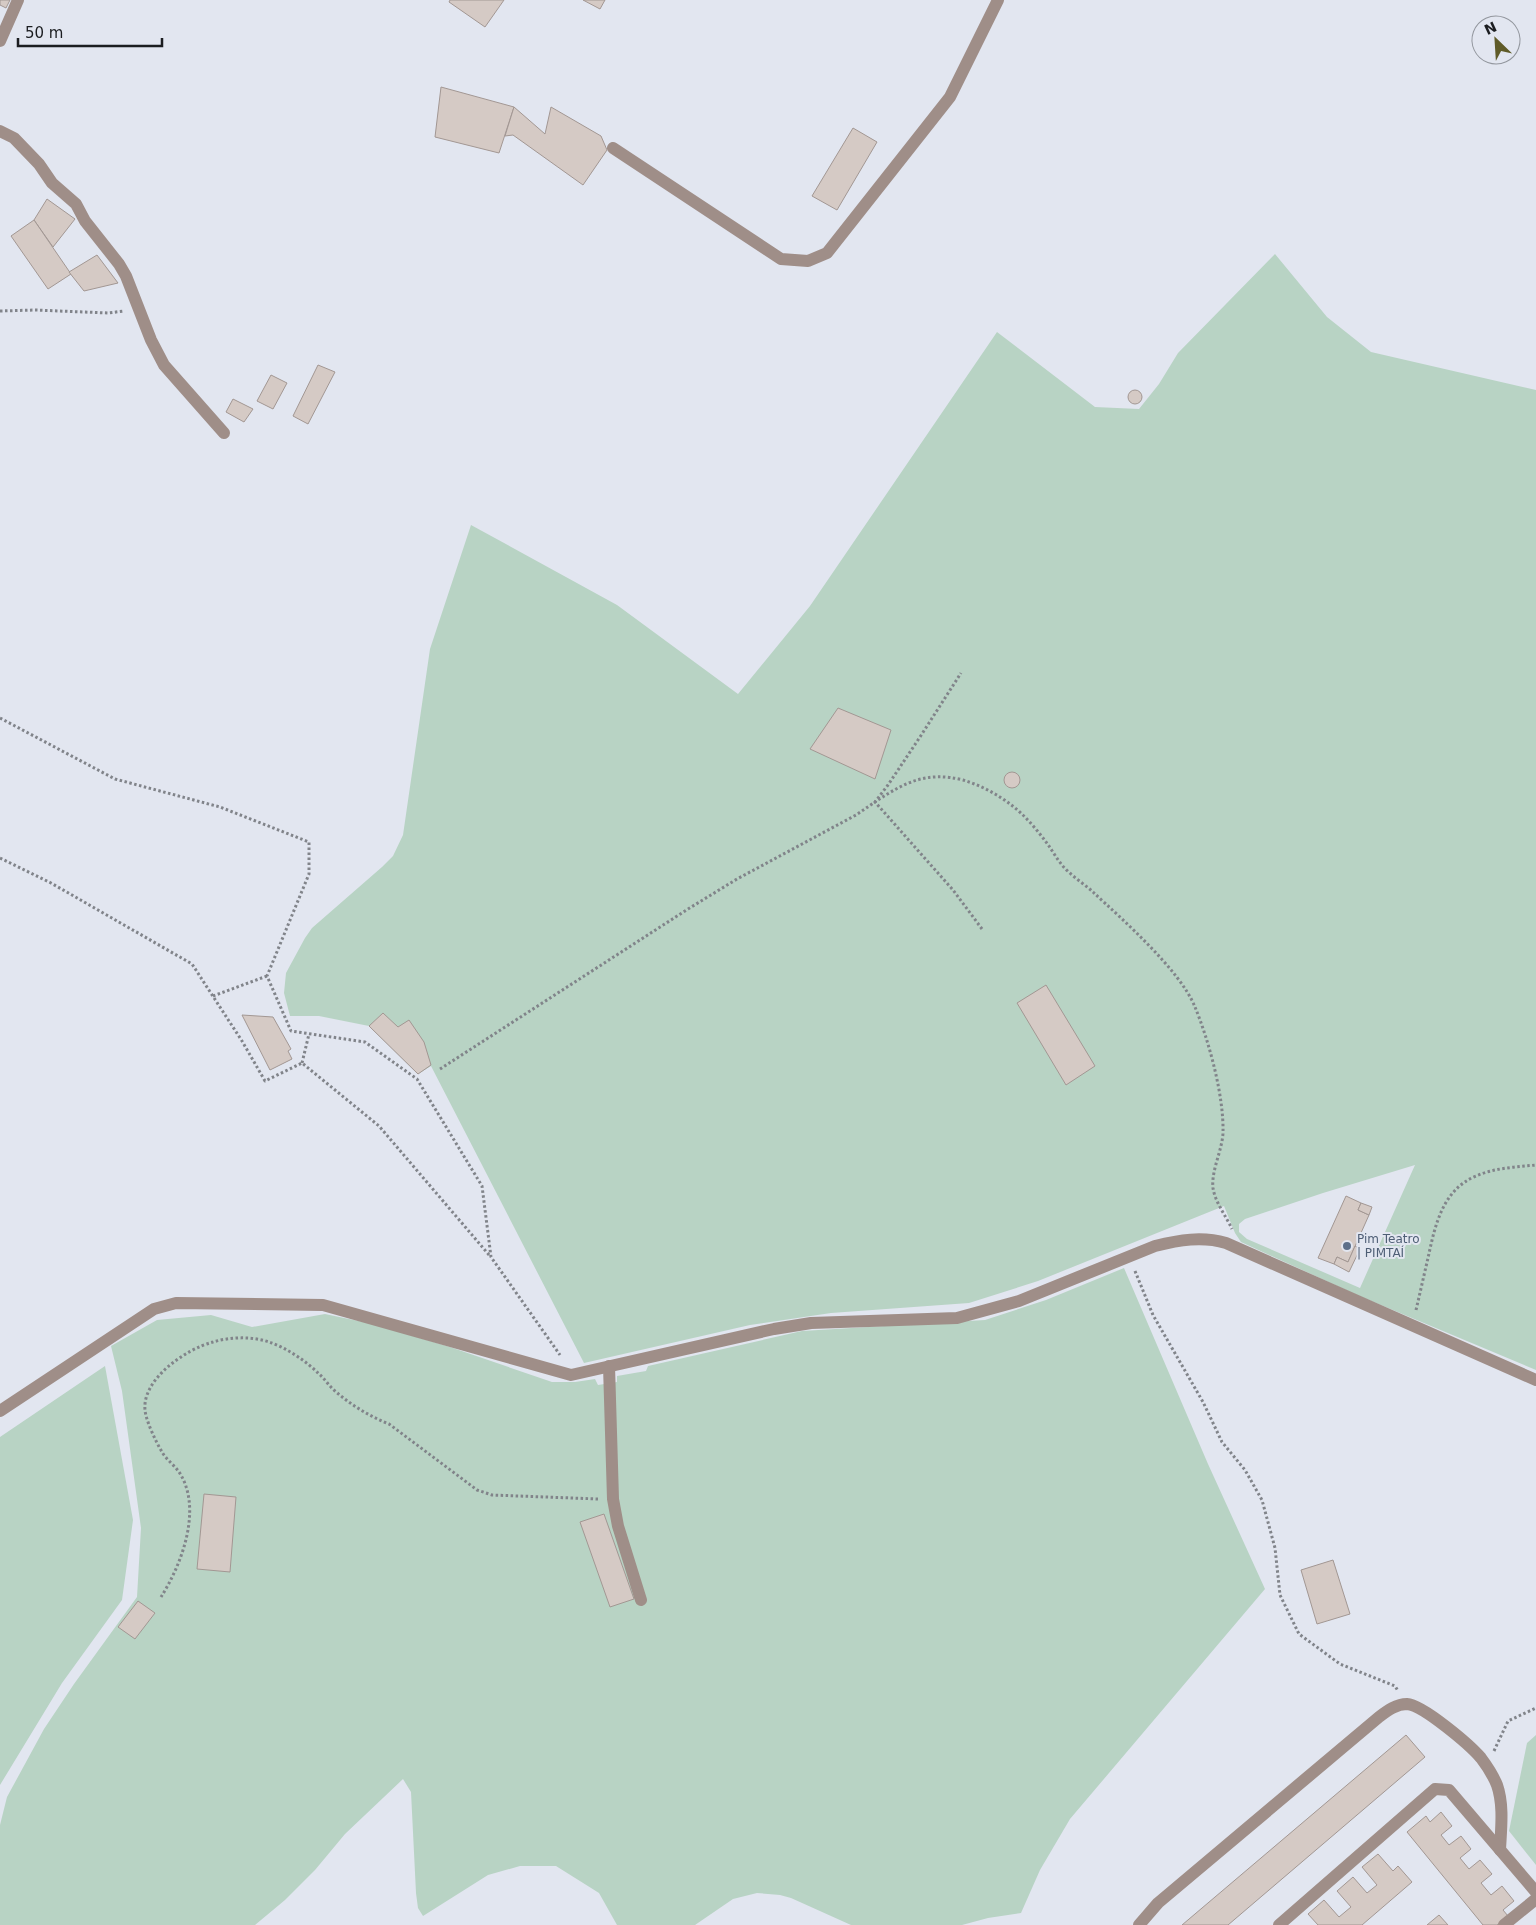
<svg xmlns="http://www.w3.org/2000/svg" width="1536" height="1925" viewBox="0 0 1536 1925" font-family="'DejaVu Sans',sans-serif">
<rect width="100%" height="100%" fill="#e2e6f0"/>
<g fill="#b8d3c4" fill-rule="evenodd">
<path d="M1275 254 1327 317 1371 352 1536 390V1370L1357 1295 1241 1242 1235 1233 1224 1206 1038 1281 969 1303 831 1313 750 1325 584 1363 431 1066 418 1074 369 1026 319 1016H290L284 993 286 973 305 938 312 928 382 867 393 856 403 835 430 649 471 525 617 605 738 694 810 606 997 332 1095 407 1139 409 1159 384 1178 353ZM1415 1165 1360 1288 1247 1239 1239 1232V1224L1245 1219 1323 1193Z"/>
<polygon points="1124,1268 1208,1464 1265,1589 1070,1819 1040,1870 1021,1913 988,1918 962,1925 851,1925 791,1898 780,1895 757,1893 733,1899 695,1925 617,1925 599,1893 556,1866 520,1866 488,1875 423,1916 418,1908 416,1893 411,1792 403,1779 345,1834 315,1870 285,1900 255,1925 0,1925 0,1825 7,1797 44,1729 74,1684 137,1597 141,1528 122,1391 111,1346 157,1320 211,1315 252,1327 325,1314 373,1324 450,1347 552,1382 575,1382 595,1379 598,1385 617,1382 617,1376 646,1371 648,1366 802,1331 985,1320 1046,1300"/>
<polygon points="105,1366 133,1520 122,1600 62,1683 0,1785 0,1437"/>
<polygon points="1536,1735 1536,1865 1509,1831 1527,1743"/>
</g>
<g fill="#d5cac5" stroke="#a29793">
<polygon points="0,0 10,0 6,8 0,5"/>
<polygon points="450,0 504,0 485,27 449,2"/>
<polygon points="583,0 605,0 600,9"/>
<polygon points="441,87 514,107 499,153 435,137"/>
<polygon points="514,107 545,134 551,107 601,136 607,150 583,185 513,135 505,136"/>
<polygon points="853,128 877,142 837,210 812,196"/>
<polygon points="47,199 75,219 53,247 34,220"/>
<polygon points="34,220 71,274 48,289 11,236"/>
<polygon points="97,255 118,283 84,291 69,272"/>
<polygon points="318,365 335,372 308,424 293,416"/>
<polygon points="271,375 287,383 273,409 257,401"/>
<circle cx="1135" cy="397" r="7"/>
<polygon points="233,399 253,409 244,422 226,412"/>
<polygon points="838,708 891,730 875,779 810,749"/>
<circle cx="1012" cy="780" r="8"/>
<polygon points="1046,985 1095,1066 1066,1085 1017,1003"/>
<polygon points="383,1013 398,1027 409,1020 424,1042 431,1065 418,1074 369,1026"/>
<polygon points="242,1015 273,1017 291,1049 288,1051 292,1059 270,1070"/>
<polygon points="1346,1196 1361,1203 1358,1210 1369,1215 1348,1262 1337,1257 1334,1264 1318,1258"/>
<polygon points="1361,1203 1372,1207 1369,1215 1358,1210"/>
<polygon points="1355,1246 1360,1249 1349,1272 1334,1264 1337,1257 1348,1262"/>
<polygon points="204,1494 236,1497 230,1572 197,1569"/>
<polygon points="604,1514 634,1599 610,1607 580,1522"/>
<polygon points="1333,1560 1350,1614 1317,1624 1301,1570"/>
<polygon points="138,1601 155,1613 135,1639 118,1627"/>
<polygon points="1406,1735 1425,1757 1228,1925 1182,1925"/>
<polygon points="1441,1812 1452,1826 1441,1835 1449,1845 1461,1836 1471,1849 1460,1858 1469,1869 1480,1860 1492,1874 1481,1883 1491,1895 1502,1886 1514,1901 1503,1910 1508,1916 1497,1925 1483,1925 1407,1832 1426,1816 1430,1822"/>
<polygon points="1378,1854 1393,1871 1398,1866 1412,1882 1362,1925 1318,1925 1308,1914 1324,1900 1339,1917 1351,1907 1337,1891 1353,1877 1367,1893 1377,1885 1362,1867"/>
<polygon points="1439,1915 1448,1925 1427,1925"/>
</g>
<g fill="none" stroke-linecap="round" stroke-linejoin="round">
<g stroke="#81848a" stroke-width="3" stroke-dasharray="2.5 2.5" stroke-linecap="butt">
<polyline points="0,311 35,310 108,313 124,311"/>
<polyline points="0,718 115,779 220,807 309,842 309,874 267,976 291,1031 365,1042 417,1079 482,1186 491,1257 560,1355"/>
<polyline points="0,858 51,883 192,964 242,1041 265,1081 302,1063 379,1126 490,1256"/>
<path d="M982 929 953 890 875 802C905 782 927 771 963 780 980 785 997 794 1010 804 1025 815 1038 831 1049 846 1053 852 1057 859 1062 865 1070 875 1083 883 1093 892 1123 920 1180 970 1195 1007 1209 1041 1224 1096 1223 1133 1222 1151 1211 1171 1213 1188 1215 1202 1226 1216 1232 1229"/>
<polyline points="213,996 267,976"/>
<polyline points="302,1063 309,1034"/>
<polyline points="440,1069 688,909 737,879 856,815 875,802 888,785 920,737 961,673"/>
<polyline points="1135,1271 1153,1315 1203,1402 1222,1442 1245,1470 1262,1500 1275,1548 1280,1595 1299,1634 1340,1664 1395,1686 1398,1691"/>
<path d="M1416 1310C1420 1293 1424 1275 1428 1258 1435 1226 1442 1190 1476 1176 1494 1168 1516 1167 1536 1165"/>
<path d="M161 1597C182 1564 203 1508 179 1472 174 1465 166 1459 162 1452 156 1442 146 1421 145 1410 142 1379 186 1349 213 1342 230 1337 251 1336 269 1342 287 1348 306 1361 319 1374 325 1379 329 1386 335 1391 351 1405 369 1416 389 1424L477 1490 492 1495 598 1499"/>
<polyline points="1494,1751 1508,1721 1536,1708"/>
</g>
<g stroke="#9f8e88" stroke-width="12">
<polyline points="0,41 18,0"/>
<polyline points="0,131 14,138 39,164 52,183 76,204 85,221 119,264 126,276 151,340 164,365 224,433"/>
<polyline points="613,148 781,259 808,261 827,253 950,97 998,0"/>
<polyline points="609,1366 613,1499 618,1526 641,1600"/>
<path d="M0 1411 154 1309 176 1303 323 1305 571 1375 774 1329 811 1323 957 1318 1019 1301 1155 1246C1179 1240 1202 1236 1226 1243L1536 1380"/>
<path d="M1139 1925 1158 1903 1379 1717C1387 1711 1396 1704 1407 1704 1423 1705 1470 1745 1481 1758 1487 1766 1493 1775 1497 1785 1504 1805 1501 1829 1500 1850"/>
<polyline points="1279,1925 1435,1789 1449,1790 1536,1892"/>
<polyline points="1504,1925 1536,1899"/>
</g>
</g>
<circle fill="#5c6f8a" stroke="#e2e6f0" stroke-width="2" cx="1347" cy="1246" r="5"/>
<g text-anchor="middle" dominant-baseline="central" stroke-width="4" stroke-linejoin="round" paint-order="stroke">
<g font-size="12" fill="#4e5e75" stroke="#e2e6f0" text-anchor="start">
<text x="1357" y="1239">Pim Teatro<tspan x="1357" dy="14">| PIMTAÍ</tspan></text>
</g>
</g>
<g transform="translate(1496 40) rotate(335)"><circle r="24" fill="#e2e6f0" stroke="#92969d"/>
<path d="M0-4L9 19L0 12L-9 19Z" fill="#5f5b28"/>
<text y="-8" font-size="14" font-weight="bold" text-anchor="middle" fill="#1b1d20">N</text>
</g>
<path d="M18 38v8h144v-8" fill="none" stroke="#1b1d20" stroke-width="2.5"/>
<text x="25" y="38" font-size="15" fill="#1b1d20" stroke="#e2e6f0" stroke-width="4" paint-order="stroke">50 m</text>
</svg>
